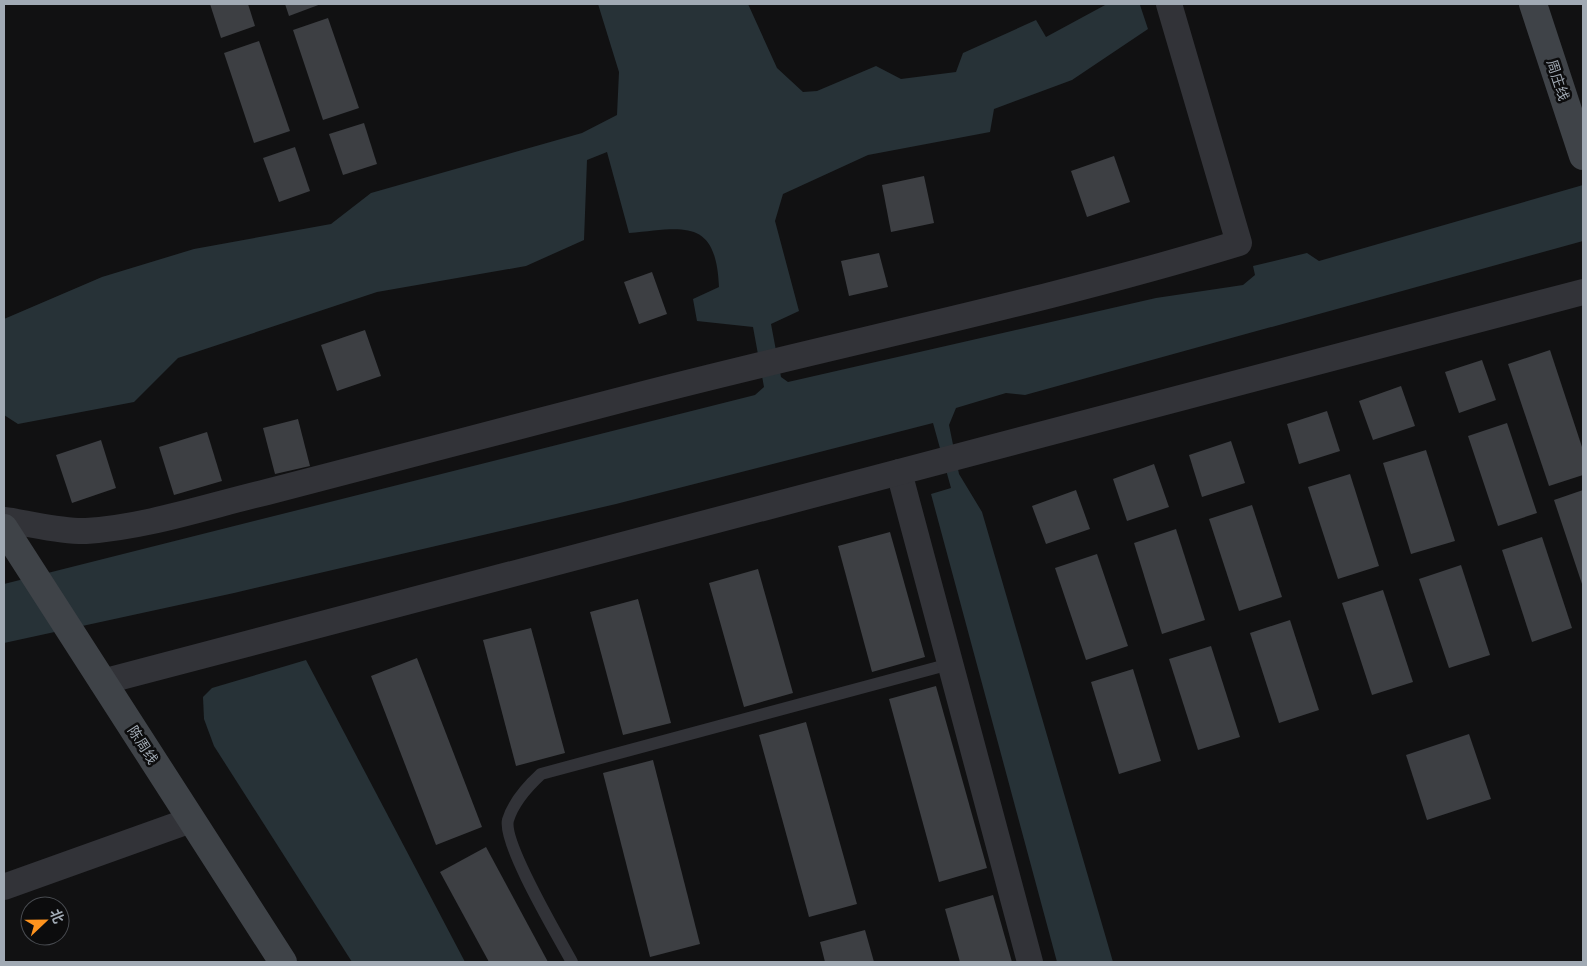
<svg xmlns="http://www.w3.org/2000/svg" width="1587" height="966" viewBox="0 0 1587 966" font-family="Raleway,'Noto Sans SC',sans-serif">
<rect width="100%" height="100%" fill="#111112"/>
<g fill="#273237">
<path d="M598 4H748L777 68 803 92 817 91 876 66 901 79 956 72 963 53 1036 20 1046 37 1107 4 1140 5 1148 29 1072 80 994 109 990 132 868 155 783 194 775 221 799 311 771 324 781 377 788 382 1156 298 1243 285 1255 275 1253 266 1307 253 1319 261 1583 185V241L1025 395 1006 393 956 408 949 425 959 474 982 512 1113 962H1057L931 494 951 488 933 423 616 504 234 593 4 643V584L755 395 764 387 753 327 697 321 693 299 719 287C716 217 684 228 629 233L607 152 587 160 584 240 526 266 377 292 178 358 134 402 18 424 4 415V319L102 277 194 249 331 224 371 193 582 133 617 115 619 72Z"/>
<polygon points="306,660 465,962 352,962 214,746 204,719 203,697 212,688"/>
</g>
<g fill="#3d3f43">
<polygon points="210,4 248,4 255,26 221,38"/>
<polygon points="285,4 321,4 289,16"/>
<polygon points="328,18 359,108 323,120 293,30"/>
<polygon points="259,41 290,131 254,143 224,53"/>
<polygon points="364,123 377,164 343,175 329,134"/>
<polygon points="295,147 310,191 279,202 263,158"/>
<polygon points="1114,156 1130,202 1087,217 1071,171"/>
<polygon points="924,176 934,223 891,232 882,185"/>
<polygon points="879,253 888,287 849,296 841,261"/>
<polygon points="652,272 667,314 639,324 624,282"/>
<polygon points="365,330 381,376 337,391 321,345"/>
<polygon points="1550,350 1583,450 1583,475 1549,486 1508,364"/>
<polygon points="1482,360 1496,400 1459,413 1445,372"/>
<polygon points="1401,386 1415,426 1373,440 1359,401"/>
<polygon points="1327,411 1340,451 1299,464 1287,424"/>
<polygon points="298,419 310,466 275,474 263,428"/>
<polygon points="1507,423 1537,513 1498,526 1468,436"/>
<polygon points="207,432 222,481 174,495 159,447"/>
<polygon points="101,440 116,488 72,503 56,455"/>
<polygon points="1231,441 1245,483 1202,497 1189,455"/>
<polygon points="1426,450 1455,541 1411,554 1383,463"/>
<polygon points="1154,464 1169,507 1127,521 1113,479"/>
<polygon points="1350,474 1379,566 1338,579 1308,487"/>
<polygon points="1076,490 1090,529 1046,544 1032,506"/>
<polygon points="1583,490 1583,587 1554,500"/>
<polygon points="1252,505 1282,597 1239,611 1209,519"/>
<polygon points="1176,529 1205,620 1162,634 1134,543"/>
<polygon points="890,532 925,657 872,672 838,546"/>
<polygon points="1542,537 1572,628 1532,642 1502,550"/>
<polygon points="1097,554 1128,646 1086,660 1055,568"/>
<polygon points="1461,565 1490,655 1449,668 1419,579"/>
<polygon points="758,569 793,693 744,707 709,583"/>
<polygon points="1383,590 1413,682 1372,695 1342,603"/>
<polygon points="638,599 671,723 623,735 590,612"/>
<polygon points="1290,620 1319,710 1279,723 1250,633"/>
<polygon points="531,628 565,753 516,766 483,640"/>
<polygon points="1211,646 1240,737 1198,750 1169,659"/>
<polygon points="417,658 482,827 436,845 371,676"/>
<polygon points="1133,669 1161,761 1119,774 1091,682"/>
<polygon points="936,686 987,868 939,882 889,699"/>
<polygon points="806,722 857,904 809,917 759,735"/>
<polygon points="1469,734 1491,799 1427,820 1406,755"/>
<polygon points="653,760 700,944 650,957 603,773"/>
<polygon points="486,847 548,962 489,962 440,872"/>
<polygon points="993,895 1012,962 960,962 945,909"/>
<polygon points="865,930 874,962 825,962 820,942"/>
</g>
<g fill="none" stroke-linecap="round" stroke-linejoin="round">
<path stroke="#323338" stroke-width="12" d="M572 962C559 938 502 843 508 820 513 803 528 786 541 774L950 664"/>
<g stroke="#323338" stroke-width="26">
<polyline points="899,472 1030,962"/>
<path d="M4 520C29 523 61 532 86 531 147 527 208 506 267 492 389 461 510 428 632 397 834 344 1039 304 1239 243L1169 4"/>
<polyline points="102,682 1583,292"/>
<polyline points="4,887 191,820"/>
</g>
<g stroke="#3f4348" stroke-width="28">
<polyline points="1533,4 1583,156"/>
<polyline points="4,528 283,962"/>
</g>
</g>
<g text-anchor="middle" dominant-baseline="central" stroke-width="5" stroke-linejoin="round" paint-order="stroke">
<g font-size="14" fill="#a1aab4" stroke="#0c0c0d">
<text transform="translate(1558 80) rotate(72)">周庄线</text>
<text transform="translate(143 745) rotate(57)">陈周线</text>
</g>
</g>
<rect width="1587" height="966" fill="none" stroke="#a1aab4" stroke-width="10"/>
<g transform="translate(45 921) rotate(68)"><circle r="24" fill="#0c0c0d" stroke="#484b50"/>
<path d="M0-4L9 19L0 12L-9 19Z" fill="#fe931e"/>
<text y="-8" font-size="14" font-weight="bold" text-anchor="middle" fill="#a1aab4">北</text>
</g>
</svg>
